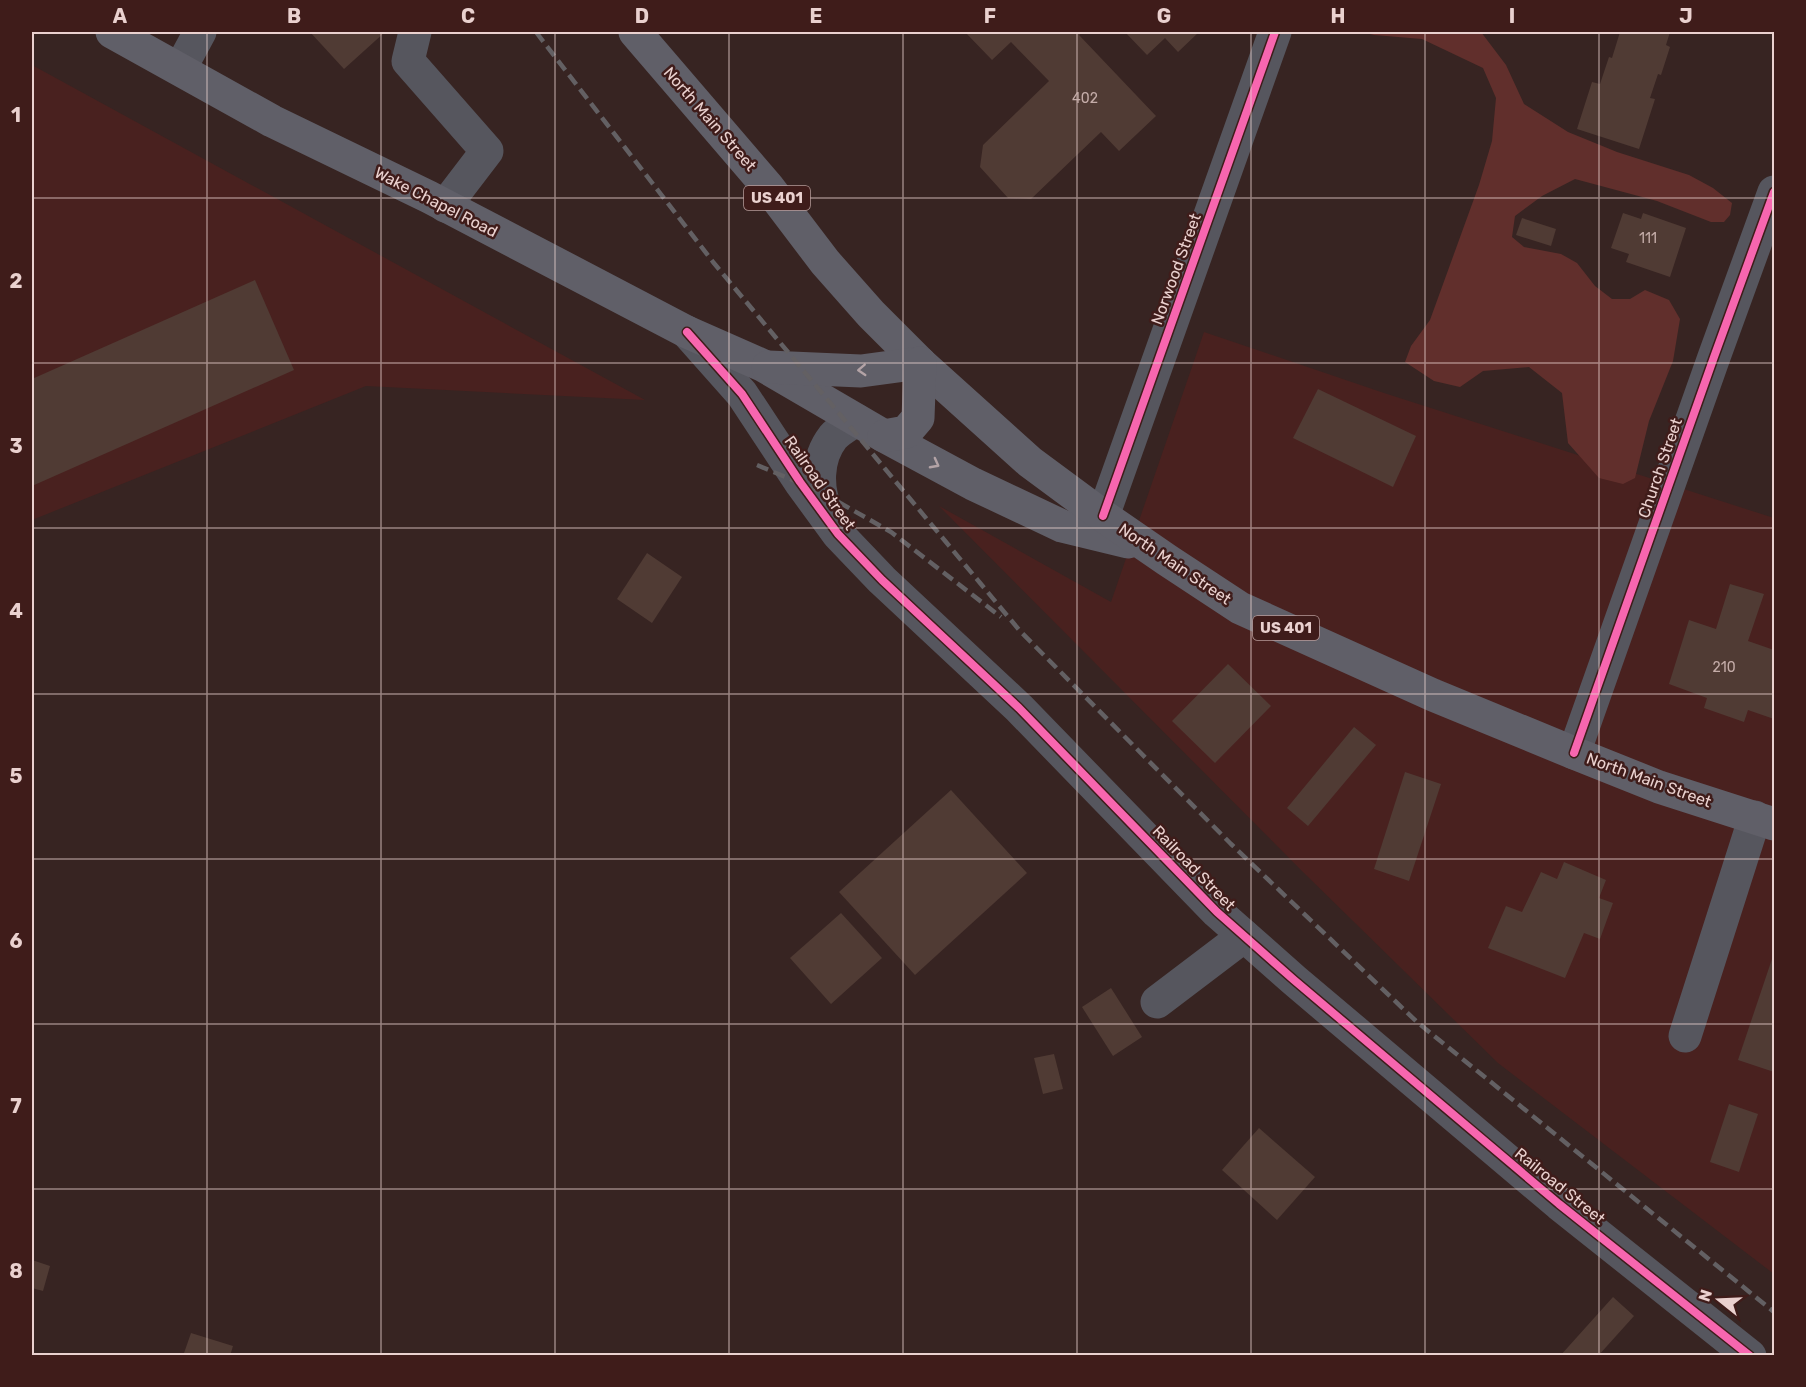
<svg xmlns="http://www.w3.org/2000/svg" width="1806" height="1387" viewBox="0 0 1806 1387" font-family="Rubik,sans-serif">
<rect width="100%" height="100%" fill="#372422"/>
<g fill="#49211f">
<polygon points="32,65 645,400 366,386 32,520"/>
<polygon points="1204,332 1384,393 1774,518 1774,1274 1498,1063 1302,871 939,506 1111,602"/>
</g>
<polygon fill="#612f2c" points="1362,32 1481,32 1506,65 1524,104 1568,132 1617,152 1689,175 1713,188 1732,203 1730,215 1724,222 1711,222 1657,201 1575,179 1542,196 1515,216 1512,237 1524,247 1561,254 1577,263 1595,286 1612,299 1630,299 1645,290 1669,300 1680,319 1673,361 1649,421 1635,478 1623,484 1599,478 1568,443 1562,393 1529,367 1483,371 1460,387 1434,381 1405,362 1411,346 1430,320 1479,185 1492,141 1496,98 1483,68 1422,39 1374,35"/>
<g fill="#503b34">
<polygon points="310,32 385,32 344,69"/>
<polygon points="965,32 1082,32 1079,35 1156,116 1119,151 1101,132 1031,199 1008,198 980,167 983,145 1049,81 1011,42 992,60"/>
<polygon points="1125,32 1199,32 1178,52 1165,38 1147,55"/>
<polygon points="1620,32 1670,32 1666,45 1670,47 1661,75 1658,74 1650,98 1655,99 1639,149 1577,129 1592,82 1600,84 1609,57 1612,58"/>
<polygon points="1623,213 1641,219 1643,213 1686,228 1670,277 1626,262 1629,254 1611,248"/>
<polygon points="1522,218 1556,229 1551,246 1516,235"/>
<polygon points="255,280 294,370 32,486 32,379"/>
<polygon points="1318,389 1416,436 1393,487 1293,438"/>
<polygon points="647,553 682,577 652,623 617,599"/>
<polygon points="1730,584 1764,594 1748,641 1774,650 1774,719 1748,710 1744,722 1704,708 1707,698 1669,684 1689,620 1716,629"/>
<polygon points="1228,664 1271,706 1215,763 1172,721"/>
<polygon points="1354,727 1376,745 1308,826 1287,808"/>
<polygon points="1405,772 1441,784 1409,881 1374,869"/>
<polygon points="951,790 1027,873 915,975 839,892"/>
<polygon points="1564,862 1606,880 1599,898 1613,903 1600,939 1584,933 1565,978 1488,948 1506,906 1522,912 1541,872 1557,879"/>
<polygon points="841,913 882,958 831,1004 790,958"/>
<polygon points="1774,953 1774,1072 1738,1060"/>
<polygon points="1111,988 1142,1037 1113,1056 1082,1007"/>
<polygon points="1054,1054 1063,1089 1043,1094 1034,1058"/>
<polygon points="1729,1104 1758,1114 1739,1172 1710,1162"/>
<polygon points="1259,1128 1315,1177 1277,1220 1222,1170"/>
<polygon points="32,1260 50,1266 43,1291 32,1288"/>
<polygon points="1613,1297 1634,1316 1598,1356 1560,1356"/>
<polygon points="191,1333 233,1346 230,1356 183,1356"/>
</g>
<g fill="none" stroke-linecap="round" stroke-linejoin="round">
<g stroke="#56565e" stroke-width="33">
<polyline points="415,32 408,61 487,151 445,206"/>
<polyline points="180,69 200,32"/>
<polyline points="687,332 742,394 800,482 838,534 882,580 1019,708 1217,912 1294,980 1559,1204 1750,1356"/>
<path d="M828 514C816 490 816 459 833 437 839 430 849 425 856 420"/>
<polyline points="1103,516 1275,32"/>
<polyline points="1574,753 1714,357 1774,192"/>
<polyline points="1157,1002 1244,936"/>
<polyline points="1685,1036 1755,817"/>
</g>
<g stroke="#605f68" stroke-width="33">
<polyline points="112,32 272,121 429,197 687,332 764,366 884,436 973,484 1062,526 1128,542"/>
<polyline points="635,32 768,187 825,262 871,314 920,363 1030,462 1103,516 1167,560 1240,608 1433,695 1574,753 1659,787 1774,824"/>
<polyline points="768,367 861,371 920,363"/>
<polyline points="884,436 906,432 918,418 920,363"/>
</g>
<g stroke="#636063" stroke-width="4.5" stroke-dasharray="12 6" stroke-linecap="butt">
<polyline points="536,32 713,262 1020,631 1231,844 1417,1022 1774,1312"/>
<polyline points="757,465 821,492 891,532 1001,617"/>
</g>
<g stroke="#3f1c1a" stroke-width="11">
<g id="cycleway">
<polyline points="687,332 742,394 800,482 838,534 882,580 1019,708 1217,912 1294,980 1559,1204 1750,1356"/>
<polyline points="1103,516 1275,32"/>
<polyline points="1574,753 1714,357 1774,192"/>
</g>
</g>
<use href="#cycleway" stroke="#f766af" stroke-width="8"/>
</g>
<defs><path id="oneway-chevron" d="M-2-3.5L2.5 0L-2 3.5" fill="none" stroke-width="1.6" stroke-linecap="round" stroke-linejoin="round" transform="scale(1.5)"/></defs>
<g stroke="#b3a3a6">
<use href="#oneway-chevron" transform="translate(862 370) rotate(177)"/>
<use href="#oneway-chevron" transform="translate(935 464) rotate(28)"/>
</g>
<path fill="none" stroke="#ead1cf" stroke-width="1.5" stroke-opacity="0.55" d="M207 32V1356M381 32V1356M555 32V1356M729 32V1356M903 32V1356M1077 32V1356M1251 32V1356M1425 32V1356M1599 32V1356M32 198H1774M32 363H1774M32 528H1774M32 694H1774M32 859H1774M32 1024H1774M32 1189H1774"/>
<g text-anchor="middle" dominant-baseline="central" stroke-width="5" stroke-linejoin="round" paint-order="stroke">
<g font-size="14" fill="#c4aca8">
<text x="1085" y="98">402</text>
<text x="1648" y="238">111</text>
<text x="1724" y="667">210</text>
</g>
<g fill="#3f1c1a" stroke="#b79b99" stroke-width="1.5">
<rect x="744" y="186" width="66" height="24" rx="4.5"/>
<rect x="1253" y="616" width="66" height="24" rx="4.5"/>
</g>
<g font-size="15" font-weight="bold" fill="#ead1cf">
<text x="777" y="198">US 401</text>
<text x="1286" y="628">US 401</text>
</g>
<g font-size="16" fill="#ead1cf" stroke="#3f1c1a">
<text transform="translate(710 119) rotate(49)">North Main Street</text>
<text transform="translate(436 202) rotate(27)">Wake Chapel Road</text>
<text transform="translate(1176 269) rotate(-70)">Norwood Street</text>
<text transform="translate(1660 468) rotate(-71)">Church Street</text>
<text transform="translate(820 483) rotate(55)">Railroad Street</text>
<text transform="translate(1175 564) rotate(34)">North Main Street</text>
<text transform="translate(1649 780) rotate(20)">North Main Street</text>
<text transform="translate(1194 868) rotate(46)">Railroad Street</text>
<text transform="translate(1560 1186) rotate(39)">Railroad Street</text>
</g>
</g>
<rect width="1806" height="1387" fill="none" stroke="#3f1c1a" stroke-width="66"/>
<g transform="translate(1719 1300) rotate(288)" stroke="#3f1c1a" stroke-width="4.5" paint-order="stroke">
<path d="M0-4.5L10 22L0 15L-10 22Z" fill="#ead1cf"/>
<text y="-9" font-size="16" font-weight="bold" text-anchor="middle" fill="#ead1cf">N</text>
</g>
<rect x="33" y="33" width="1740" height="1321" fill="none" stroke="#ead1cf" stroke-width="2"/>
<g font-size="20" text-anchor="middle" font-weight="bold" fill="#ead1cf">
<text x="120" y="23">A</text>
<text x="294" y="23">B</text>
<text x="468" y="23">C</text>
<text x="642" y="23">D</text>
<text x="816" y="23">E</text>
<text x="990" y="23">F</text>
<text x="1164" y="23">G</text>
<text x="1338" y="23">H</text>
<text x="1512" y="23">I</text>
<text x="1686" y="23">J</text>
<text x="16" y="122">1</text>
<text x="16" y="288">2</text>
<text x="16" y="453">3</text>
<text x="16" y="618">4</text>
<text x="16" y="783">5</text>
<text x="16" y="948">6</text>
<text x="16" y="1113">7</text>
<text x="16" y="1278">8</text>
</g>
</svg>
